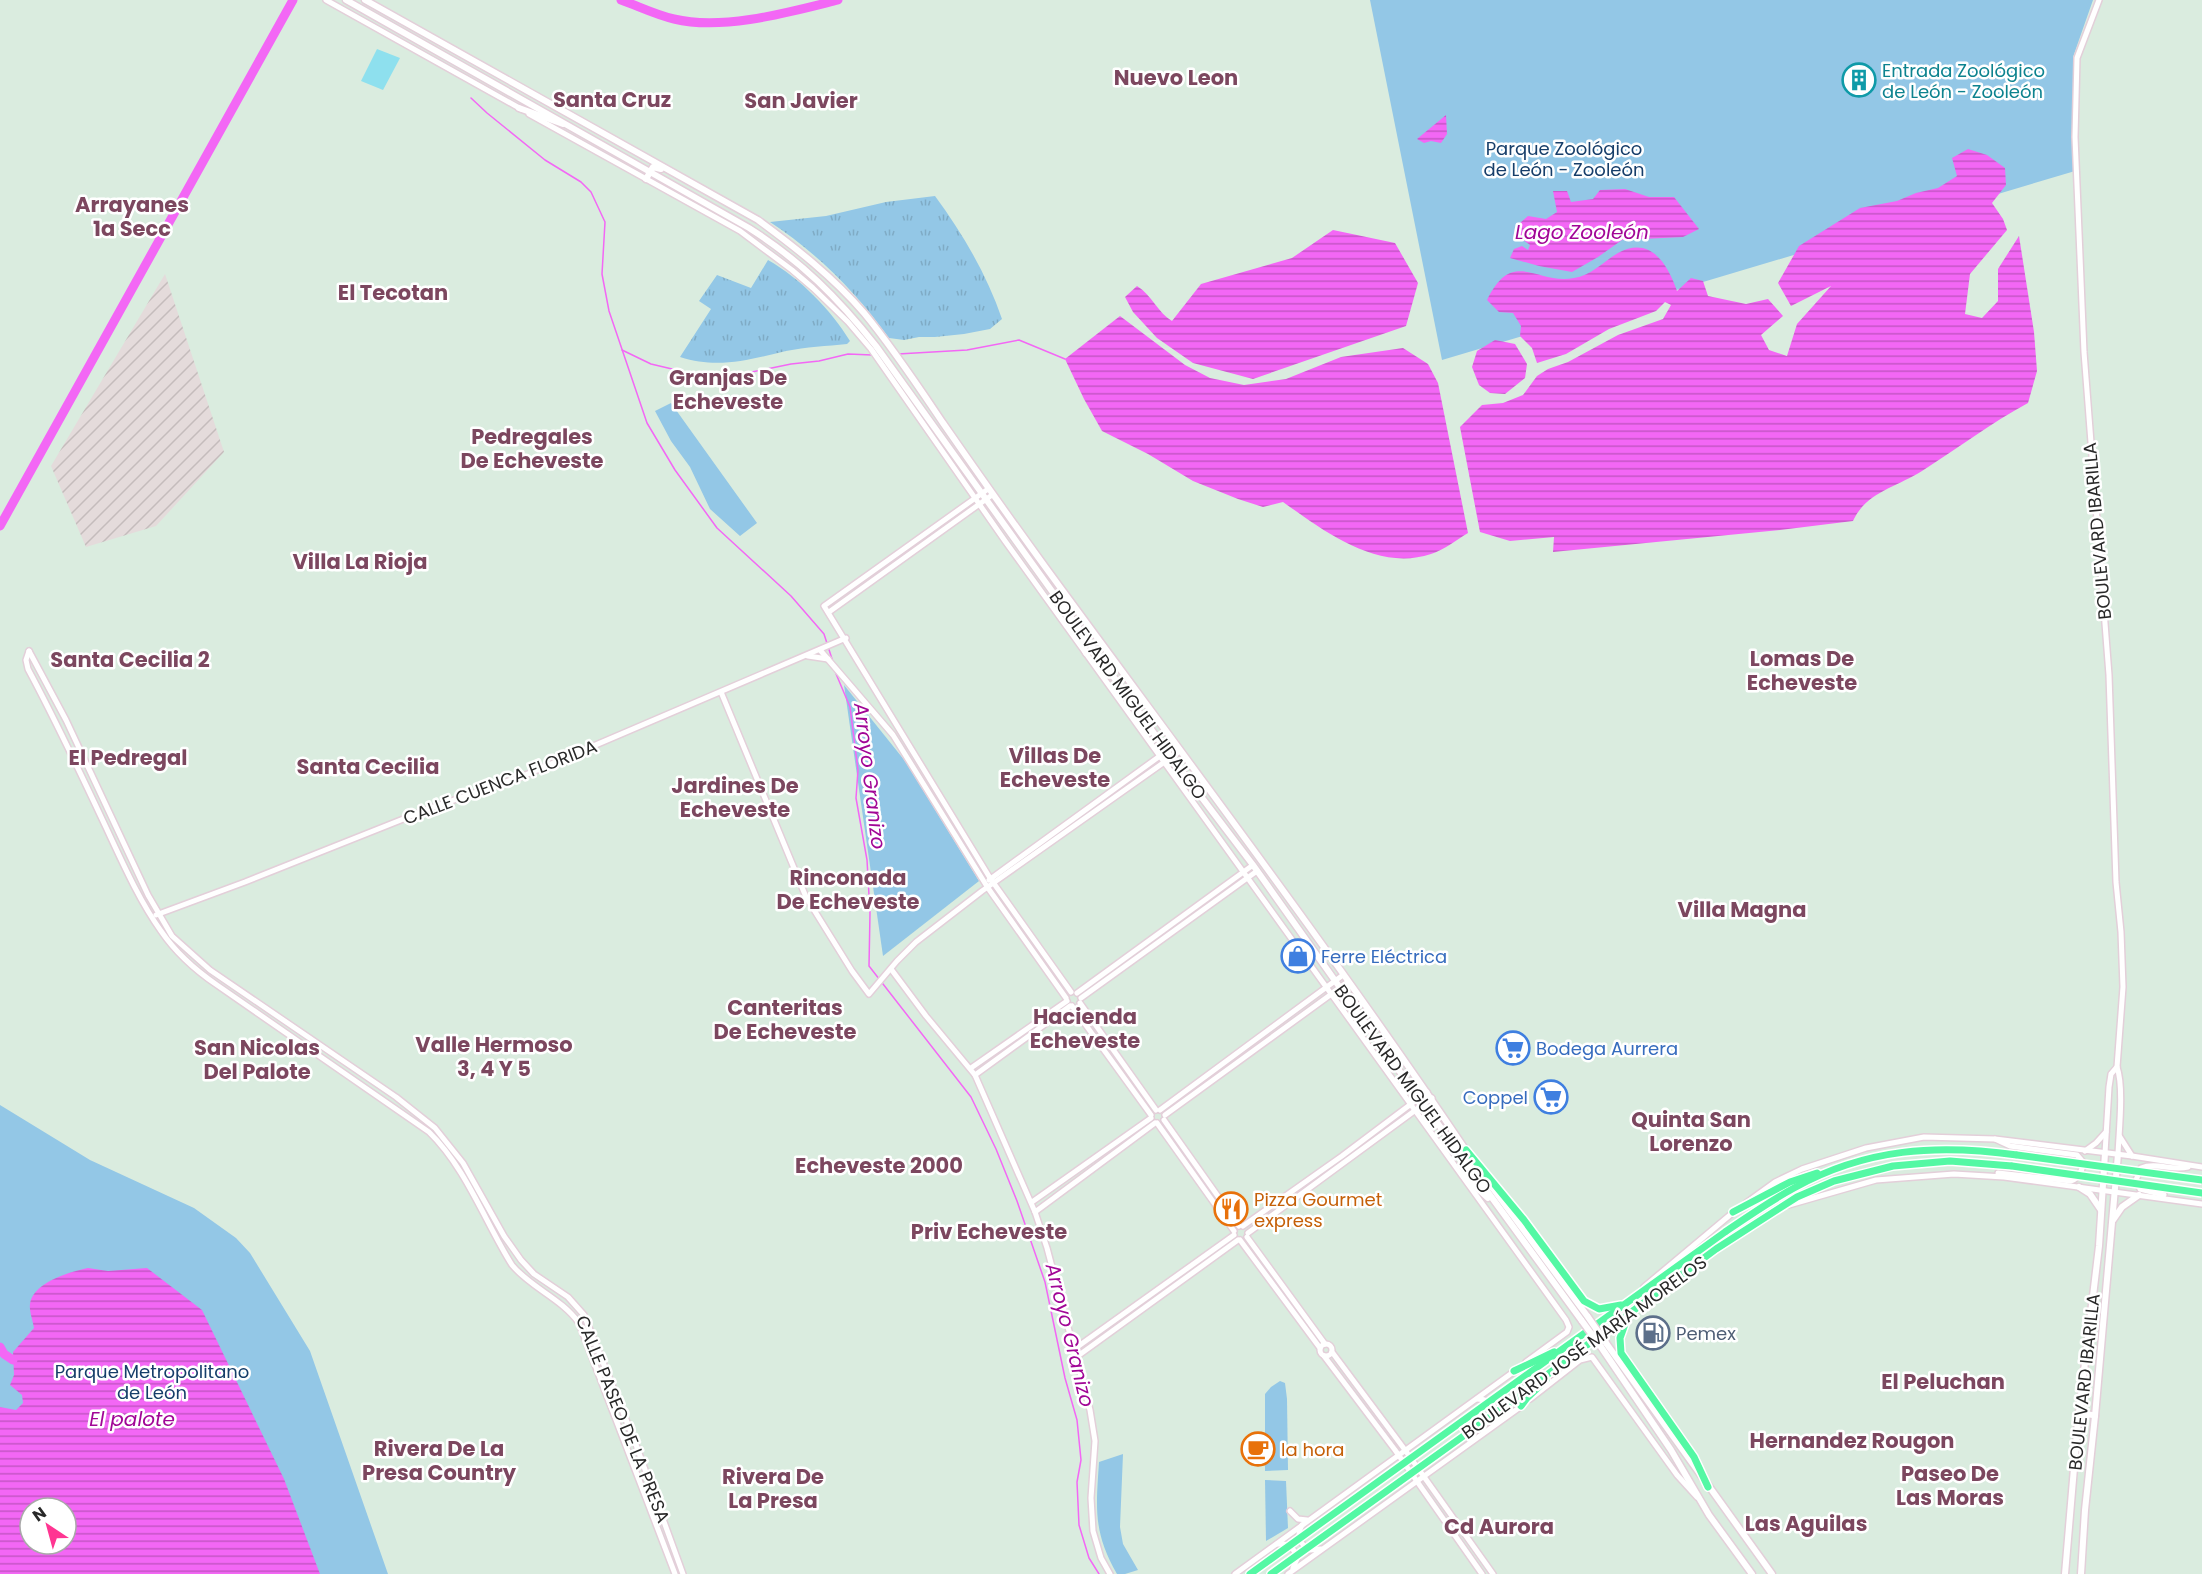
<svg xmlns="http://www.w3.org/2000/svg" width="2202" height="1574" viewBox="0 0 2202 1574" font-family="Poppins,sans-serif">
<defs>
<pattern id="industrial-furrows" width="10" height="10" patternUnits="userSpaceOnUse" patternTransform="scale(1.5)"><rect width="10" height="10" fill="#e4dbdb"/><path d="M-1 1l2-2M0 10L10 0M9 11l2-2" fill="none" stroke="#c4bcbc"/></pattern>
<pattern id="grass-tufts" width="24" height="20" patternUnits="userSpaceOnUse" patternTransform="scale(1.5)"><rect width="24" height="20" fill="#93c7e6"/><path d="M3 7l-1-3M5 7V3M7 7l1-3M15 17l-1-3M17 17v-4M19 17l1-3" fill="none" stroke="#7fabc5"/></pattern>
<pattern id="water-rules" width="6" height="5" patternUnits="userSpaceOnUse" patternTransform="scale(1.5)"><rect width="6" height="5" fill="#f367f5"/><path d="M0 2.5h6" fill="none" stroke="#c555c6"/></pattern>
</defs>
<rect width="100%" height="100%" fill="#daecdf"/>
<polygon fill="url(#industrial-furrows)" points="165,274 224,452 156,526 86,547 51,466"/>
<g fill="url(#grass-tufts)">
<path d="M935 196C963 234 987 275 1002 319L990 329 964 334 935 337H919L904 340 889 338C856 292 817 253 770 222L826 216 886 202Z"/>
<path d="M768 260C800 278 831 310 850 341L847 344C827 346 806 347 786 351 748 360 718 369 680 357L711 309 699 301 717 275 751 288Z"/>
</g>
<g fill="#93c7e6" fill-rule="evenodd">
<polygon points="1370,0 2093,0 2073,57 2075,171 1442,360"/>
<polygon points="671,403 757,523 740,536 710,509 690,467 671,441 655,411"/>
<polygon points="844,685 905,761 979,881 883,956"/>
<path d="M0 1105 90 1160 194 1208 236 1238 250 1253 310 1351 388 1574H0ZM30 1508H66V1544H30Z"/>
<polygon points="1280,1381 1285,1383 1287,1399 1288,1470 1265,1471 1265,1394 1271,1387"/>
<path d="M1123 1454 1120 1527 1123 1544 1138 1570 1125 1574H1117C1093 1532 1096 1509 1099 1462Z"/>
<polygon points="1265,1480 1286,1481 1288,1528 1266,1541"/>
</g>
<polygon fill="#8ee0ee" points="377,49 400,58 383,90 361,81"/>
<g fill="url(#water-rules)" fill-rule="evenodd">
<polygon points="1446,115 1447,134 1441,143 1431,141 1424,143 1417,139"/>
<path d="M1968 149 1987 155 2005 168 2006 185 1992 203 2003 219 2007 230 1970 274 1965 314 1982 318 1998 301V269L2019 236 2034 332 2037 371 2028 403C1991 423 1958 448 1922 471 1897 487 1866 492 1853 521L1780 530 1553 552 1554 537 1510 541 1480 532 1460 427 1482 405 1503 403 1523 395 1537 376 1548 369 1568 362 1618 335 1663 319 1671 305 1665 302 1656 311 1609 329 1566 354 1537 363 1532 348 1520 336 1521 326 1513 313 1499 312 1487 300C1513 247 1536 285 1574 278 1591 276 1604 261 1618 253 1651 235 1668 265 1677 291L1691 278 1703 281 1708 296 1746 304 1768 299 1783 316 1761 335 1769 350 1787 356 1797 324 1831 286 1791 306 1778 283 1799 246 1860 208 1897 201 1916 193 1938 188 1957 176 1952 158Z"/>
<polygon points="1625,189 1649,197 1674,197 1699,229 1683,237 1622,240 1598,257 1572,272 1539,266 1510,258 1514,249 1522,246 1528,250 1530,245 1518,236 1520,223 1528,216 1546,219 1557,212 1553,191 1567,191 1571,202 1593,199 1600,190"/>
<path d="M1333 230 1395 243 1418 283 1406 326 1253 379 1193 363 1157 338 1133 312 1125 297 1137 286C1152 295 1158 313 1172 321L1201 284 1292 258Z"/>
<path d="M1120 316 1185 365 1210 378 1244 385 1286 379 1341 357 1403 348 1428 364 1438 383 1468 533C1456 540 1444 550 1431 554 1377 572 1324 531 1283 502L1263 507 1238 499 1193 481 1148 454 1102 431 1084 399 1065 359Z"/>
<polygon points="1495,340 1515,344 1527,364 1525,378 1505,394 1490,393 1479,385 1472,367 1477,351"/>
<path d="M88 1268 108 1271 147 1268 202 1310 284 1479 320 1574H0V1407L16 1410 23 1403 22 1395 10 1385 14 1375 13 1352 34 1328C33 1321 29 1311 30 1304 33 1282 70 1272 88 1268ZM30 1508H66V1544H30Z"/>
</g>
<g fill="none" stroke-linecap="round" stroke-linejoin="round">
<g stroke="#f367f5" stroke-width="1.5">
<polyline points="471,98 487,113 545,160 581,182 591,192 605,222 602,274 609,311 647,423 675,470 717,528 791,596 824,634 833,662"/>
<polyline points="622,350 651,364 689,373 737,375 791,364 819,361 848,354 872,355"/>
<polyline points="898,354 967,350 1019,340 1065,359"/>
<polyline points="834,669 850,707 858,770 856,798 867,860 870,913 869,966 971,1097 996,1149 1017,1201 1045,1282 1065,1378 1077,1420 1081,1460 1077,1482 1079,1525 1089,1558 1099,1574"/>
</g>
<g stroke="#f367f5" stroke-width="9">
<path d="M621 0C638 6 656 15 674 19 723 31 790 12 838 0"/>
<polyline points="0,526 293,0"/>
<polyline points="0,1347 4,1354 13,1360"/>
</g>
<g stroke="#e3cfd9" stroke-width="8">
<g id="tertiary">
<polyline points="326,0 521,109"/>
<path d="M2099 0 2077 58 2075 137 2084 352 2109 675 2116 882 2121 932 2123 987 2117 1067C2124 1087 2119 1131 2118 1154"/>
<polyline points="529,114 740,231 792,270 813,288 848,322 871,349 1005,541 1566,1320 1569,1327 1567,1332 1526,1362"/>
<polyline points="988,489 824,606 990,878 1071,992"/>
<polyline points="829,612 992,495"/>
<polyline points="820,650 893,735 988,888 1066,998"/>
<path d="M29 651 26 660 28 669C55 719 79 770 103 821 120 857 138 899 161 931 176 953 195 970 217 985L429 1132C466 1168 485 1222 512 1265 531 1288 561 1298 579 1323L675 1574"/>
<polyline points="29,651 66,720 148,895 172,936 210,970 396,1097 435,1128 463,1163 504,1236 521,1260 534,1274 568,1297 584,1315 635,1442 683,1574"/>
<polyline points="808,656 828,659"/>
<polyline points="721,692 806,897 852,971 869,994 897,961 916,942 982,891 1180,751"/>
<polyline points="989,880 1175,745"/>
<polyline points="156,915 245,882 431,808 523,776 846,638"/>
<polyline points="891,969 926,1016 975,1075 1035,1212 1047,1248 1090,1410 1095,1441 1091,1498 1093,1531 1101,1558 1110,1574"/>
<polyline points="1077,993 1253,865"/>
<polyline points="1081,998 1257,871"/>
<polyline points="1080,1003 1156,1110"/>
<polyline points="1072,1006 1151,1115"/>
<polyline points="971,1068 1067,1001"/>
<polyline points="975,1075 1070,1006"/>
<polyline points="1160,1110 1343,975"/>
<polyline points="1165,1115 1348,982"/>
<polyline points="1164,1120 1239,1226"/>
<polyline points="1157,1123 1234,1231"/>
<polyline points="2120,1137 2132,1156"/>
<path d="M1995 1139 2010 1146 2077 1155 2083 1162C2083 1170 2079 1178 2071 1181L1998 1173"/>
<polyline points="2085,1151 2096,1143 2106,1132"/>
<polyline points="2105,1153 2109,1087 2111,1074 2117,1067"/>
<path d="M2164 1195 2140 1189 2136 1180 2141 1168C2156 1162 2172 1171 2188 1167"/>
<polyline points="1032,1202 1151,1118"/>
<polyline points="1746,1203 1775,1182 1802,1169 1866,1148 1924,1137 1995,1139 2132,1156 2202,1167"/>
<polyline points="1789,1205 1876,1180 1954,1174 2004,1177 2202,1204"/>
<polyline points="1035,1212 1155,1123"/>
<polyline points="1243,1226 1342,1156 1427,1092"/>
<polyline points="1248,1233 1432,1098"/>
<polyline points="1247,1237 1325,1344"/>
<polyline points="1240,1240 1320,1348"/>
<polyline points="1644,1287 1736,1210"/>
<circle cx="1326" cy="1350" r="6"/>
<polyline points="1073,1350 1234,1235"/>
<polyline points="1332,1352 1405,1450 1493,1574"/>
<polyline points="1324,1356 1395,1450 1482,1574"/>
<polyline points="1075,1358 1238,1240"/>
<path d="M1477 1399C1493 1399 1500 1410 1495 1424"/>
<polyline points="1530,1399 1580,1360 1592,1357 1677,1475 1697,1497"/>
<polyline points="1290,1511 1298,1519 1307,1520"/>
<path d="M1302 1525C1296 1535 1299 1544 1310 1550L1321 1549"/>
<path d="M1277 1544C1288 1543 1295 1548 1297 1559L1293 1568"/>
<polyline points="1235,1574 1516,1370"/>
<polyline points="1288,1574 1523,1405"/>
</g>
</g>
<g stroke="#e3cfd9" stroke-width="9">
<g id="secondary">
<path d="M346 0 749 228C801 261 838 298 876 346L1171 757 1253 865 1387 1054 1582 1321"/>
<path d="M365 0 758 220C796 248 833 277 864 313 893 348 918 386 943 423 977 472 1011 520 1046 568 1188 762 1333 953 1467 1152"/>
<polyline points="519,108 563,124"/>
<polyline points="646,179 653,167 661,169"/>
<polyline points="1075,629 1086,653"/>
<polyline points="1462,1174 1488,1198"/>
<polyline points="1483,1175 1588,1317"/>
<polyline points="2079,1187 2090,1194 2101,1210"/>
<polyline points="2113,1220 2122,1207 2139,1195"/>
<polyline points="1606,1343 1772,1574"/>
<polyline points="1601,1347 1671,1450 1709,1515 1752,1574"/>
<path d="M2078 1421C2082 1415 2088 1413 2095 1416"/>
<polyline points="2065,1574 2078,1421 2099,1246 2105,1153"/>
<polyline points="2081,1574 2085,1510 2095,1416 2118,1154"/>
</g>
</g>
<g stroke="#fff" stroke-width="10">
<g id="primary">
<polyline points="1466,1150 1524,1220 1584,1301 1599,1309 1621,1305"/>
<polyline points="1733,1212 1790,1182 1817,1173"/>
<polyline points="1629,1313 1620,1338 1621,1353 1694,1457 1708,1487"/>
<polyline points="1514,1371 1554,1352"/>
<polyline points="1521,1406 1527,1398 1546,1380"/>
<path d="M1250 1574 1725 1232C1747 1217 1770 1201 1794 1188 1866 1148 1937 1144 2017 1155"/>
<polyline points="1271,1574 1501,1409 1716,1249 1797,1197 1834,1181 1893,1166 1950,1161 2012,1166"/>
</g>
</g>
<use href="#tertiary" stroke="#fff" stroke-width="5"/>
<use href="#secondary" stroke="#fff" stroke-width="6"/>
<use href="#primary" stroke="#54f8a4" stroke-width="7"/>
<g stroke="#e3cfd9" stroke-width="9" stroke-linecap="butt">
<g id="secondary-bridge">
<polyline points="1588,1317 1606,1343"/>
<polyline points="1582,1321 1601,1347"/>
</g>
</g>
<g stroke="#fff" stroke-width="10" stroke-linecap="butt">
<g id="primary-bridge">
<polyline points="2017,1155 2202,1180"/>
<polyline points="2012,1166 2202,1193"/>
</g>
</g>
<use href="#secondary-bridge" stroke="#fff" stroke-width="6"/>
<use href="#primary-bridge" stroke="#54f8a4" stroke-width="7"/>
</g>
<defs>
<g id="building-ring" transform="scale(1.725)"><circle r="9.5" fill="#fff" stroke="#0f9aa8" stroke-width="1.5"/><path d="M-4-6H4V6H1V3H-1V6H-4ZM-2.5-4.3h1.7v1.8h-1.7ZM.8-4.3h1.7v1.8H.8ZM-2.5-1h1.7V.8h-1.7ZM.8-1h1.7V.8H.8Z" fill="#0f9aa8"/></g>
<g id="shop-ring" transform="scale(1.725)"><circle r="9.5" fill="#fff" stroke="#3f7fe0" stroke-width="1.5"/><path d="M-5-2.5h2.3a2.7 3.5 0 0 1 5.4 0H5L5.5 6h-11ZM-1.5-2.5h3a1.5 2.3 0 0 0-3 0Z" fill="#3f7fe0"/></g>
<g id="supermarket-ring" transform="scale(1.725)"><circle r="9.5" fill="#fff" stroke="#3f7fe0" stroke-width="1.5"/><path d="M-6-5.5h2.5l.6 2H6L4.5 2H-2.5L-4.4-4H-6ZM-1.5 3.2a1.3 1.3 0 1 0 .1 0ZM3 3.2a1.3 1.3 0 1 0 .1 0Z" fill="#3f7fe0"/></g>
<g id="restaurant-ring" transform="scale(1.725)"><circle r="9.5" fill="#fff" stroke="#e8710a" stroke-width="1.5"/><path d="M-5-6h1v4h1v-4h1v4h1v-4h1v5L-1.5 .5V6h-2V.5L-5-1ZM5-6V6H3V1.5H1.5Q1.5-4 5-6Z" fill="#e8710a"/></g>
<g id="fuel-ring" transform="scale(1.725)"><circle r="9.5" fill="#fff" stroke="#5c6f8a" stroke-width="1.5"/><path d="M-5.5-6h7V0h2V4h1.3V-2.5L3-4.5l.8-.8L6-3V5H2.5V1h-1V6h-7ZM-4.2-4.7v3.2H.2V-4.7Z" fill="#5c6f8a"/></g>
<g id="cafe-ring" transform="scale(1.725)"><circle r="9.5" fill="#fff" stroke="#e8710a" stroke-width="1.5"/><path d="M-5.5-4.5H6V0H3Q3 3.5 0 3.5H-2.5Q-5.5 3.5-5.5 0ZM3-3.2v2h1.7v-2ZM-6 4.5H4V6H-6Z" fill="#e8710a"/></g>
</defs>
<g fill-rule="evenodd">
<use href="#building-ring" x="1859" y="80"/>
<use href="#shop-ring" x="1298" y="956"/>
<use href="#supermarket-ring" x="1513" y="1048"/>
<use href="#supermarket-ring" x="1551" y="1097"/>
<use href="#restaurant-ring" x="1231" y="1209"/>
<use href="#fuel-ring" x="1653" y="1333"/>
<use href="#cafe-ring" x="1258" y="1449"/>
</g>
<g text-anchor="middle" dominant-baseline="central" stroke-width="5" stroke-linejoin="round" paint-order="stroke">
<g font-size="18" fill="#0d838f" stroke="#fff" text-anchor="start">
<text x="1882" y="70">Entrada Zoológico<tspan x="1882" dy="21">de León - Zooleón</tspan></text>
</g>
<g font-size="18" fill="#163e6a" stroke="#fff">
<text x="1564" y="148">Parque Zoológico<tspan x="1564" dy="21">de León - Zooleón</tspan></text>
<text x="152" y="1371">Parque Metropolitano<tspan x="152" dy="21">de León</tspan></text>
</g>
<g font-size="18" fill="#292929" stroke="#fff">
<text transform="translate(2097 531) rotate(-95)">BOULEVARD IBARILLA</text>
<text transform="translate(1128 695) rotate(54)">BOULEVARD MIGUEL HIDALGO</text>
<text transform="translate(500 782) rotate(-21)">CALLE CUENCA FLORIDA</text>
<text transform="translate(1413 1089) rotate(54)">BOULEVARD MIGUEL HIDALGO</text>
<text transform="translate(1584 1347) rotate(-36)">BOULEVARD JOSÉ MARÍA MORELOS</text>
<text transform="translate(2084 1382) rotate(-84)">BOULEVARD IBARILLA</text>
<text transform="translate(623 1419) rotate(68)">CALLE PASEO DE LA PRESA</text>
</g>
<g font-size="18" fill="#366cbe" stroke="#fff" text-anchor="start">
<text x="1321" y="956">Ferre Eléctrica</text>
<text x="1536" y="1048">Bodega Aurrera</text>
<text x="1528" y="1097" text-anchor="end">Coppel</text>
</g>
<g font-size="18" fill="#c56008" stroke="#fff" text-anchor="start">
<text x="1254" y="1199">Pizza Gourmet<tspan x="1254" dy="21">express</tspan></text>
<text x="1281" y="1449">la hora</text>
</g>
<g font-size="18" fill="#4e5e75" stroke="#fff" text-anchor="start">
<text x="1676" y="1333">Pemex</text>
</g>
<g font-size="20" font-style="italic" fill="#a10696" stroke="#fff">
<text x="1582" y="232">Lago Zooleón</text>
<text transform="translate(870 776) rotate(83)">Arroyo Granizo</text>
<text transform="translate(1070 1335) rotate(76)">Arroyo Granizo</text>
<text x="132" y="1419">El palote</text>
</g>
<g font-size="21" font-weight="bold" fill="#7c475f" stroke="#fff">
<text x="1176" y="77">Nuevo Leon</text>
<text x="612" y="99">Santa Cruz</text>
<text x="801" y="100">San Javier</text>
<text x="132" y="204">Arrayanes<tspan x="132" dy="24">1a Secc</tspan></text>
<text x="393" y="292">El Tecotan</text>
<text x="728" y="377">Granjas De<tspan x="728" dy="24">Echeveste</tspan></text>
<text x="532" y="436">Pedregales<tspan x="532" dy="24">De Echeveste</tspan></text>
<text x="360" y="561">Villa La Rioja</text>
<text x="1802" y="658">Lomas De<tspan x="1802" dy="24">Echeveste</tspan></text>
<text x="130" y="659">Santa Cecilia 2</text>
<text x="1055" y="755">Villas De<tspan x="1055" dy="24">Echeveste</tspan></text>
<text x="128" y="757">El Pedregal</text>
<text x="368" y="766">Santa Cecilia</text>
<text x="735" y="785">Jardines De<tspan x="735" dy="24">Echeveste</tspan></text>
<text x="848" y="877">Rinconada<tspan x="848" dy="24">De Echeveste</tspan></text>
<text x="1742" y="909">Villa Magna</text>
<text x="785" y="1007">Canteritas<tspan x="785" dy="24">De Echeveste</tspan></text>
<text x="1085" y="1016">Hacienda<tspan x="1085" dy="24">Echeveste</tspan></text>
<text x="494" y="1044">Valle Hermoso<tspan x="494" dy="24">3, 4 Y 5</tspan></text>
<text x="257" y="1047">San Nicolas<tspan x="257" dy="24">Del Palote</tspan></text>
<text x="1691" y="1119">Quinta San<tspan x="1691" dy="24">Lorenzo</tspan></text>
<text x="879" y="1165">Echeveste 2000</text>
<text x="989" y="1231">Priv Echeveste</text>
<text x="1943" y="1381">El Peluchan</text>
<text x="1852" y="1440">Hernandez Rougon</text>
<text x="439" y="1448">Rivera De La<tspan x="439" dy="24">Presa Country</tspan></text>
<text x="1950" y="1473">Paseo De<tspan x="1950" dy="24">Las Moras</tspan></text>
<text x="773" y="1476">Rivera De<tspan x="773" dy="24">La Presa</tspan></text>
<text x="1806" y="1523">Las Aguilas</text>
<text x="1499" y="1526">Cd Aurora</text>
</g>
</g>
<g transform="translate(48 1526) rotate(324)"><circle r="28" fill="#ffffff" stroke="#a9a9a9" stroke-width="1.5"/>
<path d="M0-4.5L10 22L0 15L-10 22Z" fill="#ff3592"/>
<text y="-9" font-size="16" font-weight="bold" text-anchor="middle" fill="#292929">N</text>
</g>
</svg>
